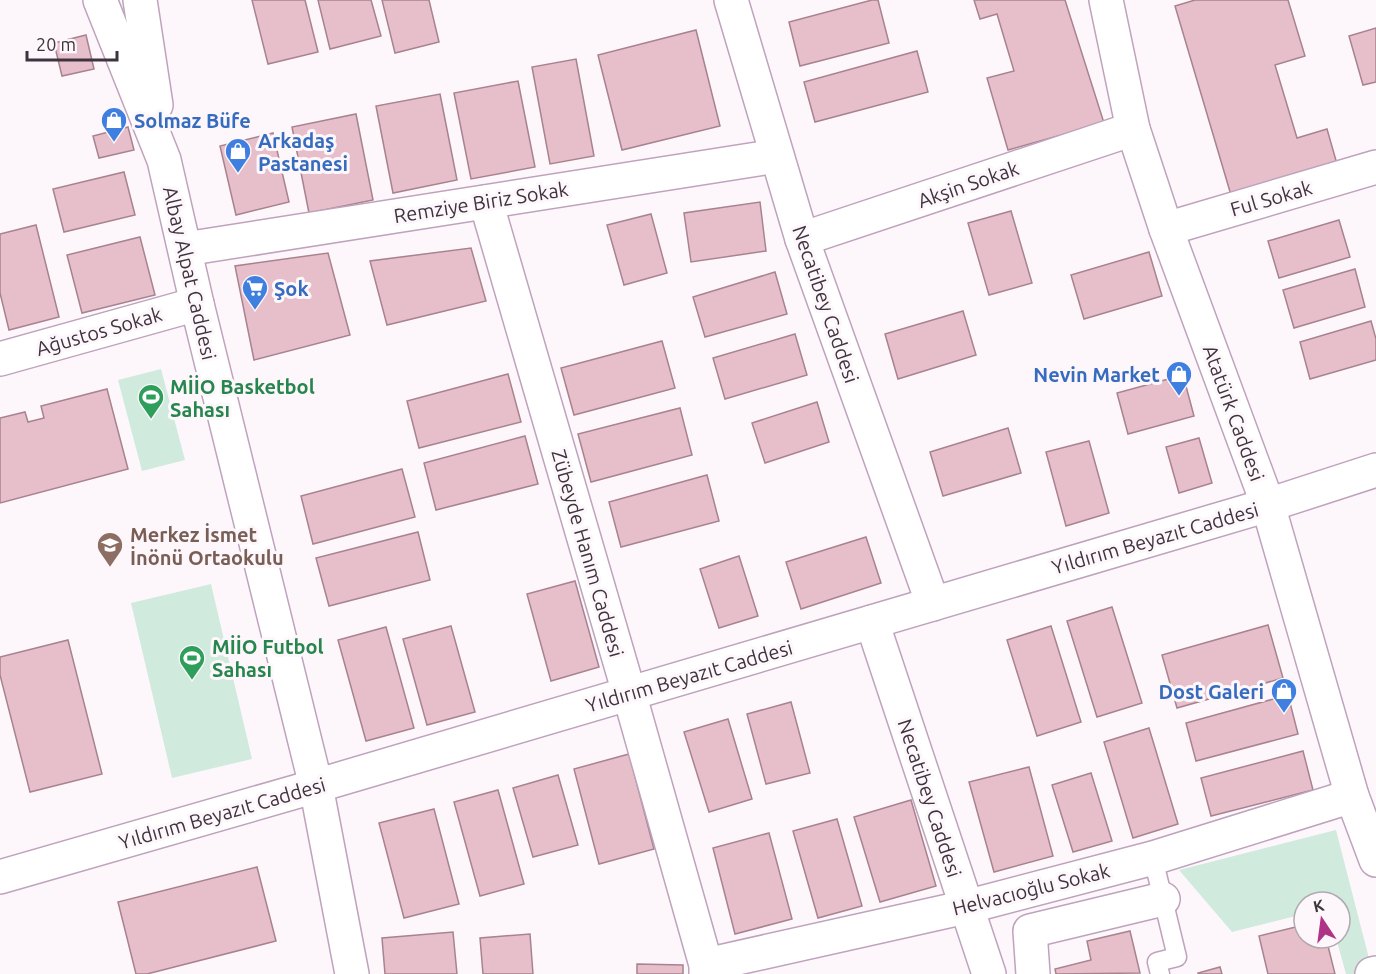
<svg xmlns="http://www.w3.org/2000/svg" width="1376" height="974" viewBox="0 0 1376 974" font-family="Ubuntu,sans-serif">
<rect width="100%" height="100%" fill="#fdf7fc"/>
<g fill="#d0ebdd">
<polygon points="161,369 185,460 142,471 118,380"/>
<polygon points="211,584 252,759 172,778 131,603"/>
<polygon points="1336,830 1373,974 1346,974 1336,938 1340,938 1340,902 1304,902 1304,914 1232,932 1179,870"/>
</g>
<g fill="#e7bfcb" stroke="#a8838f" stroke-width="1.5">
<polygon points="252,0 305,0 318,52 268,64"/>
<polygon points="318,0 371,0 381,36 330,49"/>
<polygon points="382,0 429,0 439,42 395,53"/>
<polygon points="872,0 878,0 889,43 800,66 789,22"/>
<polygon points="974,0 1065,0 1104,123 1008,150 987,78 1014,71 997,14 980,19"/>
<polygon points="1195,0 1288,0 1305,56 1275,65 1297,138 1327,129 1337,164 1231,195 1175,6"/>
<polygon points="1376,28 1376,82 1363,85 1349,36"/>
<polygon points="696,30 720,126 622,150 598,55"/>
<polygon points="86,35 94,69 62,76 54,43"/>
<polygon points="917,51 928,92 815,122 804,82"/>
<polygon points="576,59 594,156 550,164 532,67"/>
<polygon points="518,81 535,167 471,179 454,93"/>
<polygon points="440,94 457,180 393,193 376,106"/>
<polygon points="356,114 373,200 309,213 292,127"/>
<polygon points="128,127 134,150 99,158 93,136"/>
<polygon points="273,133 289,202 236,215 220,146"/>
<polygon points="124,172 135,215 64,232 53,189"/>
<polygon points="760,202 766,251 691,262 684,213"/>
<polygon points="1011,211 1032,283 989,295 968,223"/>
<polygon points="651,214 667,273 624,285 607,225"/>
<polygon points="1339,220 1350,257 1279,278 1268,241"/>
<polygon points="36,225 59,317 9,330 0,293 0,234"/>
<polygon points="140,237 155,295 82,313 67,255"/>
<polygon points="471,248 486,301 387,325 370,261"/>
<polygon points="1149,252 1162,296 1084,319 1071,275"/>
<polygon points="328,253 350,335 254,360 235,266"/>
<polygon points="1355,269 1365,307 1294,328 1283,290"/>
<polygon points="775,272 787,314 705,337 693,297"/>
<polygon points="963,311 976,355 898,379 885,334"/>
<polygon points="1371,321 1376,339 1376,360 1310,379 1300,342"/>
<polygon points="795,334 807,375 725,399 713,358"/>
<polygon points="662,341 675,388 574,415 561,368"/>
<polygon points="508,374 521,422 419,448 407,401"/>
<polygon points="1183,375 1194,416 1128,434 1117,393"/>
<polygon points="107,389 128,469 0,503 0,418 25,412 28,422 44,418 41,406"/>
<polygon points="817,402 829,442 765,463 752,423"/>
<polygon points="680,408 692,455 591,482 578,434"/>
<polygon points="1008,428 1021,473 943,496 930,452"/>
<polygon points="525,436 538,484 436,510 424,463"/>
<polygon points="1199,438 1212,483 1179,493 1166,447"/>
<polygon points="1089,441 1109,513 1066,526 1046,452"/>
<polygon points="402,469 415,517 313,544 301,496"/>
<polygon points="707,475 719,521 621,547 609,502"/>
<polygon points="418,532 430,580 329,606 316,558"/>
<polygon points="866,537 881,583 801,609 786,562"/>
<polygon points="739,556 758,616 719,628 700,569"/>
<polygon points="575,581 599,667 551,681 527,594"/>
<polygon points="1112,607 1142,703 1097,717 1067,621"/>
<polygon points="1268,625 1283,678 1177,708 1162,655"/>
<polygon points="451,626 475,712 427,725 403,639"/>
<polygon points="1051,626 1081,722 1037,736 1007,640"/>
<polygon points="386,627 414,728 366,741 338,640"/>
<polygon points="68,640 102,774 30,792 0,675 0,657"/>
<polygon points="1288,695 1298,734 1196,761 1186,723"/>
<polygon points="791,702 810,773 766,784 747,714"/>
<polygon points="728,719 752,799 709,812 684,732"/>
<polygon points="1149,728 1178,824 1133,838 1104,742"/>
<polygon points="1303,751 1313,790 1211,816 1201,778"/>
<polygon points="629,754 654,849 599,864 574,769"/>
<polygon points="1029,767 1053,856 994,872 969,782"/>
<polygon points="1091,773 1112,841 1073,852 1052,785"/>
<polygon points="558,775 578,845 533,857 513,788"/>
<polygon points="498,790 524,884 480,896 454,802"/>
<polygon points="911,800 936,886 880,902 854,817"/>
<polygon points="434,809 459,904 404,918 379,823"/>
<polygon points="837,819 862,906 818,918 793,831"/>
<polygon points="769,833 792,919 735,934 713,848"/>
<polygon points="257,867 276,941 147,974 136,974 118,902"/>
<polygon points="1304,925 1304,938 1326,938 1335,974 1268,974 1259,936"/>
<polygon points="1130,931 1140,973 1056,974 1055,969 1091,960 1087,941"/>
<polygon points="453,932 457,974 385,974 382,938"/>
<polygon points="530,934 533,974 483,974 480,938"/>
<polygon points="637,964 683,965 683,974 637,974"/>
<polygon points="1220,967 1222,974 1198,974 1198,973"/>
</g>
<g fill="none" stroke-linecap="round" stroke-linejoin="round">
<g stroke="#bfa3bd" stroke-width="21">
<polyline id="lane" points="1153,858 1177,957 1157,962 1160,974"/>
</g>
<g stroke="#bfa3bd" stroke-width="36">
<g id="street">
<polyline points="731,0 802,239 933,604"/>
<polyline points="486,202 629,693 706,965 706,974"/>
<polyline points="1166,229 1376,167"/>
<polyline points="802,239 1133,129"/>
<polyline points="185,249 777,156"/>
<polyline points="0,359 197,304"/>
<polyline points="872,622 989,974"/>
<polyline points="706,965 966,907 1153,858 1352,796"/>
<polyline points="1033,974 1030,931 1163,899"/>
<polyline points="1372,974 1376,973"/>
</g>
</g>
<g stroke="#bfa3bd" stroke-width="36">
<g id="secondary">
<polyline points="100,0 164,160 197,304 316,786 352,974"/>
<polyline points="140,0 156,105"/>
<polyline points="1106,0 1133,129 1166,229 1268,505 1352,796 1376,860"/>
<polyline points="0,877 316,786 1268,505 1376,470"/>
</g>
</g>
<use href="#lane" stroke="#fff" stroke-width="18"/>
<use href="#street" stroke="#fff" stroke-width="33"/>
<use href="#secondary" stroke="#fff" stroke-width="33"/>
</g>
<defs>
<g id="shop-pin" transform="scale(1.35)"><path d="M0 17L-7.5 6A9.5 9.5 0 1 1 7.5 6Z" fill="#3f7fe0" stroke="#fdf7fc"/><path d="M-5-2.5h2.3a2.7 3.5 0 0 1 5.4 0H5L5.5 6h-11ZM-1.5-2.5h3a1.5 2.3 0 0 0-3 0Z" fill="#fff"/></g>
<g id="supermarket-pin" transform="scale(1.35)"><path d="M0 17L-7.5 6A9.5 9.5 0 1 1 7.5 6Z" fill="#3f7fe0" stroke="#fdf7fc"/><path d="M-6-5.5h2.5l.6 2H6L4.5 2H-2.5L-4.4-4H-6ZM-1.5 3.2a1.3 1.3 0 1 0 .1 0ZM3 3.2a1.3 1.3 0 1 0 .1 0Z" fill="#fff"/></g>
<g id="stadium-pin" transform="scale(1.35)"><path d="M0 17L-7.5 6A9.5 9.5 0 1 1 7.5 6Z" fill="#2e9e5b" stroke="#fdf7fc"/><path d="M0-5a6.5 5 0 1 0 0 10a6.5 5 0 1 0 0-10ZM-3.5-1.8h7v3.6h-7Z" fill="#fff"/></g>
<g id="school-pin" transform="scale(1.35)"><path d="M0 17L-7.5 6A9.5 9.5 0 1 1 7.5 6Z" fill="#8d6e63" stroke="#fdf7fc"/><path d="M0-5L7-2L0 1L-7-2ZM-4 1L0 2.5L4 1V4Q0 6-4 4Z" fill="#fff"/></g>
</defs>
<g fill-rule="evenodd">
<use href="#shop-pin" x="114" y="120"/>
<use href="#shop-pin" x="238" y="151"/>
<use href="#supermarket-pin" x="255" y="288"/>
<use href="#shop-pin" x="1179" y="374"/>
<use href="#stadium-pin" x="151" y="397"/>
<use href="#school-pin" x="110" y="545"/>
<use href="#stadium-pin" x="192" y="658"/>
<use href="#shop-pin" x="1284" y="691"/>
</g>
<g text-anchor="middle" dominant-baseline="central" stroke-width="6" stroke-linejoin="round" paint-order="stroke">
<g font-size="20" font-weight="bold" fill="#366cbe" stroke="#fdf7fc" text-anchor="start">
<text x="134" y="120">Solmaz Büfe</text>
<text x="258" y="140">Arkadaş<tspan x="258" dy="23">Pastanesi</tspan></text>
<text x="274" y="288">Şok</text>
<text x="1160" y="374" text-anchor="end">Nevin Market</text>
<text x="1264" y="691" text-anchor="end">Dost Galeri</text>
</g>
<g font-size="20" fill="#3f343e" stroke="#fdf7fc">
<text transform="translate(968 184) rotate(-19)">Akşin Sokak</text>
<text transform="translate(1271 198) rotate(-16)">Ful Sokak</text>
<text transform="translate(481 202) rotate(-9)">Remziye Biriz Sokak</text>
<text transform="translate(190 273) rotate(77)">Albay Alpat Caddesi</text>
<text transform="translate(826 304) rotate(71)">Necatibey Caddesi</text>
<text transform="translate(99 331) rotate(-16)">Ağustos Sokak</text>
<text transform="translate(1234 413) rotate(70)">Atatürk Caddesi</text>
<text transform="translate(1155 538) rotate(-16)">Yıldırım Beyazıt Caddesi</text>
<text transform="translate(588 553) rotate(74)">Zübeyde Hanım Caddesi</text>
<text transform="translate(689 676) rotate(-16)">Yıldırım Beyazıt Caddesi</text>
<text transform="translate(930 798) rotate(72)">Necatibey Caddesi</text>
<text transform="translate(222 813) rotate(-16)">Yıldırım Beyazıt Caddesi</text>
<text transform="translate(1031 889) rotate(-14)">Helvacıoğlu Sokak</text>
</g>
<g font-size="20" font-weight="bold" fill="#27864d" stroke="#fdf7fc" text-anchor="start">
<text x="170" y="386">MİİO Basketbol<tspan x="170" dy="23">Sahası</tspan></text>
<text x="212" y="646">MİİO Futbol<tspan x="212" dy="23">Sahası</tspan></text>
</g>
<g font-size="20" font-weight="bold" fill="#785e54" stroke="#fdf7fc" text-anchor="start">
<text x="130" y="534">Merkez İsmet<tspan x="130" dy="23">İnönü Ortaokulu</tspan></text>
</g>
</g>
<g transform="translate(1322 920) rotate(347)"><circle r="28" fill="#fdf7fc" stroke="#b1a9b0" stroke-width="1.5"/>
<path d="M0-4.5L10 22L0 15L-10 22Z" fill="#b03486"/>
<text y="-9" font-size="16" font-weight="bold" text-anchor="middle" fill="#3f343e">K</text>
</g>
<path d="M27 51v9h90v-9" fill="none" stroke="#3f343e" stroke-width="3"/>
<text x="36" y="51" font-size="18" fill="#3f343e" stroke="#fdf7fc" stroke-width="4.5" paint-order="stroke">20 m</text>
</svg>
